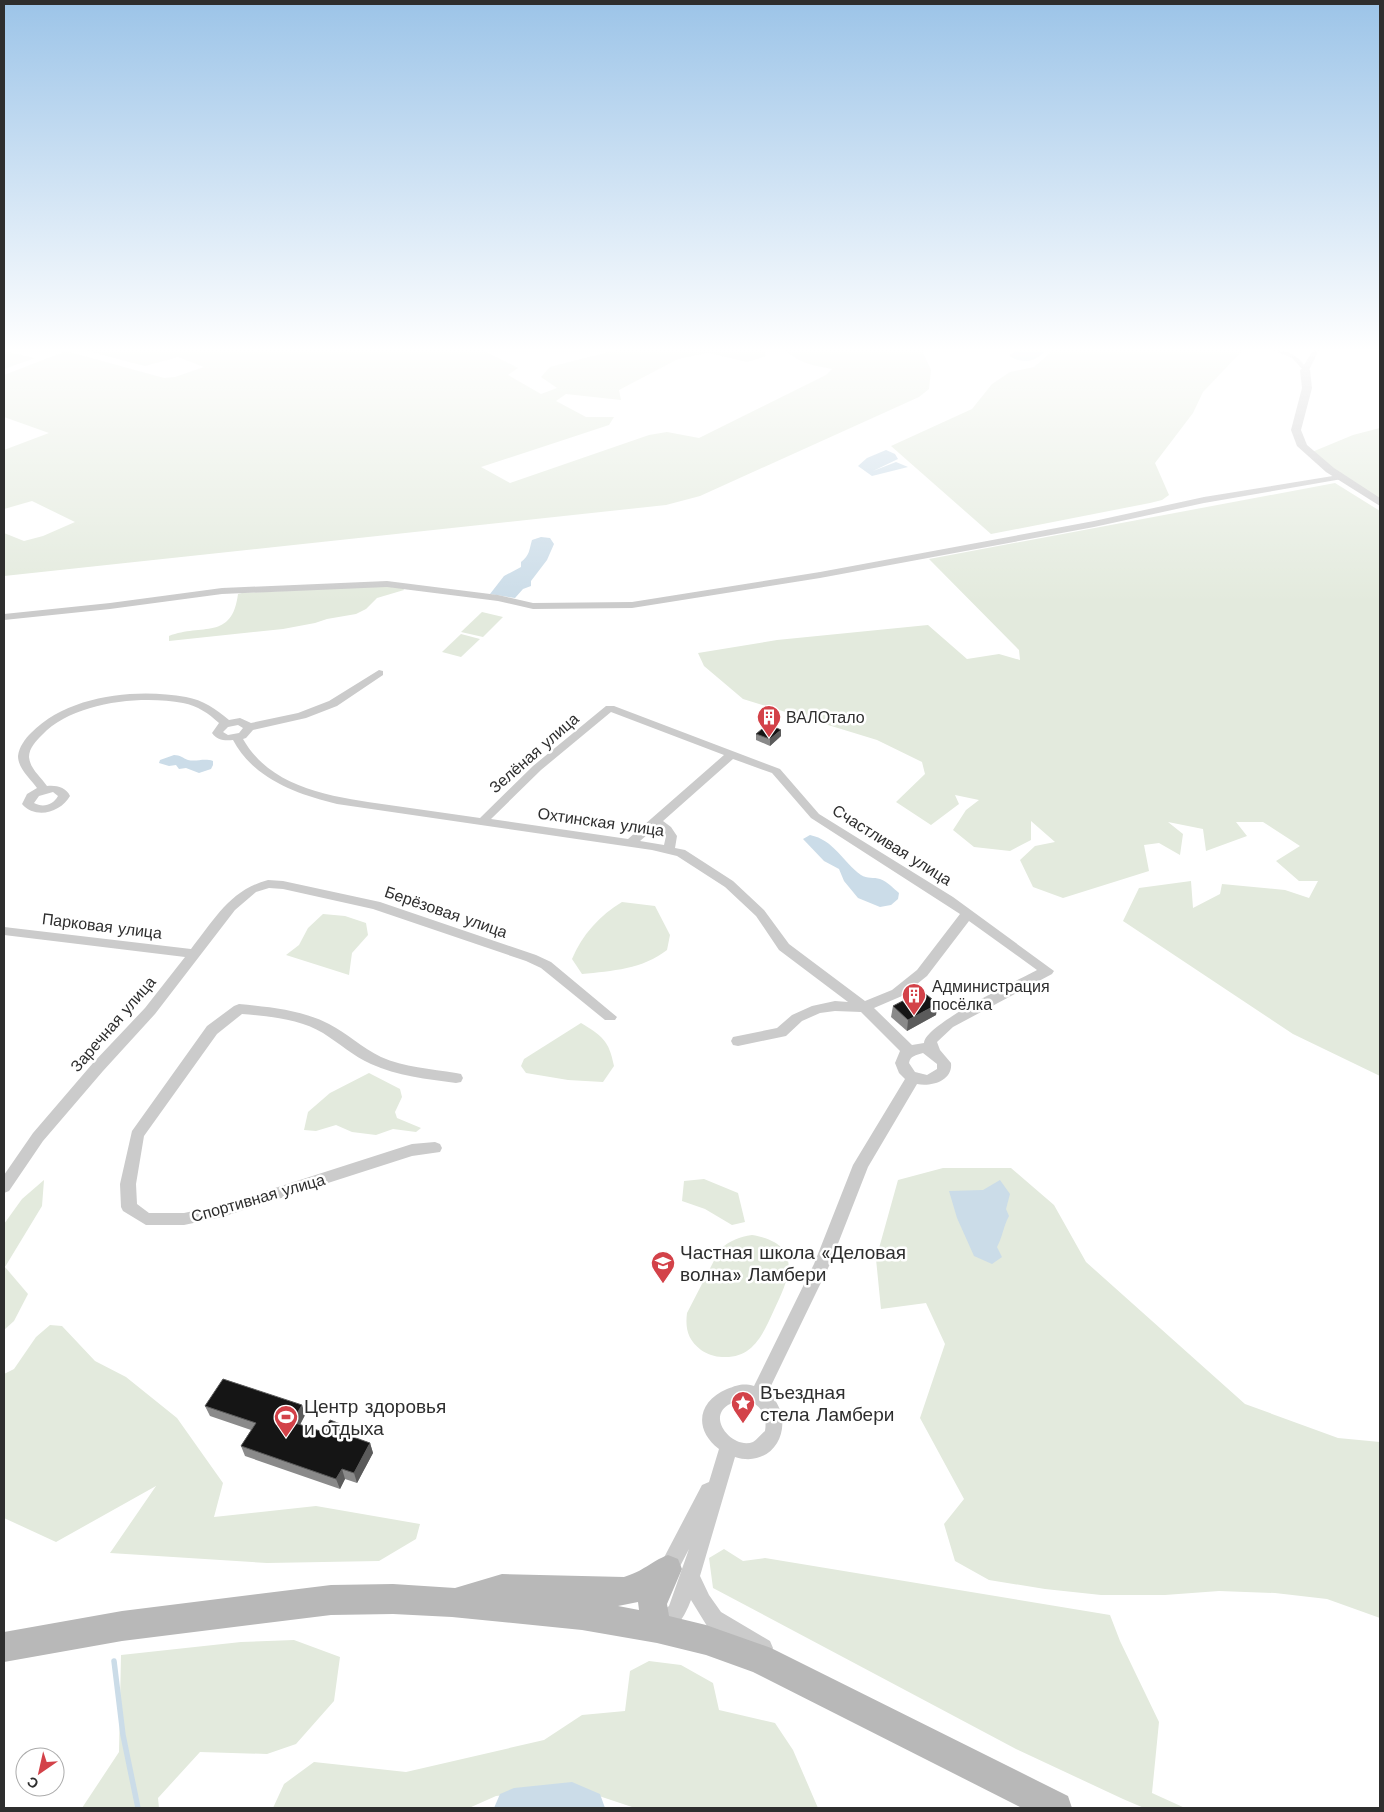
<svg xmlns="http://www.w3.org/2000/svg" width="1384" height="1812" viewBox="0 0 1384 1812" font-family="'Work Sans',sans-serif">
<rect width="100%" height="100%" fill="#fff"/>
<g fill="#e3eadd">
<path d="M83 350H483L518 368 508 375 541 394 557 388 541 377 550 367 616 350H765L766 356 747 362 708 353 678 359 619 390 621 400 566 394 556 401 586 417H614L609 425 481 467 510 483 649 435 667 432 699 438 826 375 832 369C813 365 800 364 785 350H922L931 370 929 389 919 397 700 496 666 505 4 576V533L24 541 43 536 75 522 32 501 4 509V450L49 433 4 417V375L66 351 164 378 175 377 204 367 178 357 145 366Z"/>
<polygon points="1049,350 1243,350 1203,392 1193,413 1155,463 1169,495 1162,500 1150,503 991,534 891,446 972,409 992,384 1010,372 1034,367 1050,353"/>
<polygon points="4,351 35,358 4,369"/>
<polygon points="1380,428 1380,499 1331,468 1312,452 1353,435"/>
<polygon points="1335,483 1380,511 1380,1076 1293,1034 1123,921 1139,888 1191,881 1193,908 1220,894 1222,884 1285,890 1309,898 1318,881 1299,881 1276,861 1300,846 1263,822 1236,822 1247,836 1206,851 1203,829 1168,822 1183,834 1180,855 1159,843 1144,845 1149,871 1063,898 1033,887 1020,860 1035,846 1055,842 1031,821 1031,840 1010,851 974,847 953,830 966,810 979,800 955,795 959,804 931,825 896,802 925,774 922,762 877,740 743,699 704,666 698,653 777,640 928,625 967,659 999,654 1020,660 1019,650 929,559"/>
<path d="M380 586 403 588 404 590 377 598 366 609 356 614 327 619 315 623 283 629 169 641V636C202 623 232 641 238 594L242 593Z"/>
<polygon points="482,612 503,617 483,637 461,632"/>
<polygon points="461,634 480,639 461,657 442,652"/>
<path d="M622 902 655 906 670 935 667 950C643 969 612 971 582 974L572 959C582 935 600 915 622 902Z"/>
<polygon points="323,914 345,916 366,923 368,935 352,953 349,975 286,955 299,945 308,928"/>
<path d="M581 1023C602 1036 609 1040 614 1066L603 1082 568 1080 526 1073 521 1066 524 1059Z"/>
<polygon points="369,1073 400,1089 402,1097 395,1112 397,1118 421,1128 416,1132 393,1129 376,1135 352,1132 336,1125 316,1131 304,1130 308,1112 330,1093"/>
<polygon points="943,1168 1011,1168 1054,1205 1086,1262 1245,1404 1338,1438 1380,1442 1380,1618 1327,1599 1275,1593 1219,1591 1165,1595 1101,1595 1045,1589 989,1580 955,1561 944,1524 964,1499 920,1418 945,1344 926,1303 881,1309 876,1259 898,1180"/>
<polygon points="704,1179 738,1193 745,1222 732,1225 705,1209 682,1201 684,1181"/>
<polygon points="44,1180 42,1206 5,1267 28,1294 14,1321 4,1330 4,1224 22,1199"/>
<path d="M752 1235C803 1244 791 1275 774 1310 763 1334 753 1359 722 1357 715 1357 707 1354 701 1350 688 1340 685 1329 687 1313L720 1249C731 1240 739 1237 752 1235Z"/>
<polygon points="50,1325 62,1326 95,1361 126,1377 177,1418 223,1483 214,1517 316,1506 420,1524 416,1539 379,1561 267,1563 110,1553 156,1486 56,1542 4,1518 4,1374 14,1369 36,1337"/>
<polygon points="724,1549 743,1561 765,1558 1110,1615 1120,1641 1159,1722 1152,1793 1185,1808 1144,1808 1123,1799 1016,1749 713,1588 709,1558"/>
<polygon points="294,1640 340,1657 334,1701 296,1744 267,1754 200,1752 158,1798 159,1808 82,1808 119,1752 121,1655 241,1642"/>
<polygon points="649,1661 681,1665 713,1683 719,1710 775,1723 793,1750 818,1808 635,1808 575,1788 496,1796 469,1808 273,1808 284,1784 314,1762 406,1772 544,1740 582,1715 625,1711 630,1671"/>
</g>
<g fill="#cbdce8">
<path d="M1016 350H1044V353C1032 362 1024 364 1009 356Z"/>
<polygon points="886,450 895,454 898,459 873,471 896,462 908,467 872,476 858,466 867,458"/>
<path d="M541 537 550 538 554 544 547 560 531 581V586L523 589 515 598 490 594 504 576 521 567V562C530 555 529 550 532 540Z"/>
<path d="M174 755C180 755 183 758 188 760 196 762 204 758 213 761V765L211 769 199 773 186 768 179 769 176 765 169 766 159 763 160 760Z"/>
<path d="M810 835C834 840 843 862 861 875 867 879 874 877 880 879 888 882 893 888 899 893L898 899 891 905 880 907 858 898 844 881 839 869 824 861 803 839Z"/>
<path d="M1000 1180 1010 1194 1006 1209 1009 1216C1003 1227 1003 1236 997 1247L1002 1257 992 1264 974 1256 957 1218 949 1191 983 1190Z"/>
</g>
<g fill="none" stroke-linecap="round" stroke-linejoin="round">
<polyline stroke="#cbdce8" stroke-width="5.5" points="114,1661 123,1735 138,1808"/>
<polygon fill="#cbdce8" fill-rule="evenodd" points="572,1782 600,1794 605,1808 494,1808 500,1794 514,1788"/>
<g fill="#cbcbcb" fill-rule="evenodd">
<path d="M1273 350C1287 350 1296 354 1304 365L1313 350H1319L1309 370 1305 372 1292 358Z"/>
<polygon points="1339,475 1343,477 1342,479 1204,503 1094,527 820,578 632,608 533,609 498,601 387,587 222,594 110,609 4,620 4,614 110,603 222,588 387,581 498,595 533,603 632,602 820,572 1094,521 1204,497"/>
<path d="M379 670 383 671V675L337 706 306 718 253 730 246 738 243 739C273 792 341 798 396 806 424 810 452 814 480 818L533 766 606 706H614L780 769 819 814 953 897 1054 971 1052 974 953 1027 937 1042 940 1050 951 1063C953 1081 931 1087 917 1084L868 1167 830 1264 768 1392C799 1421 776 1470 735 1457L700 1576 709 1595 721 1612 770 1641 773 1648 770 1655 763 1658 707 1626 691 1600C684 1618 678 1628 659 1636L652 1633 649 1626 652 1619 669 1606 689 1549 675 1576 668 1579 661 1576 658 1569 702 1485 709 1482 719 1449C693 1429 698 1401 727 1389 738 1385 743 1383 754 1386L814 1264 853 1165 905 1079 899 1073 895 1063 900 1051 861 1012 835 1011 820 1013 802 1021 786 1036 738 1046 733 1045 731 1041 733 1037 777 1028 792 1015 812 1006 835 1001 848 1002 779 950 756 916 725 887 677 856 652 850 337 804C296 794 254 779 233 740 224 741 217 740 212 733L219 723C208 713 198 706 183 703 141 695 73 702 42 735 36 741 29 748 29 757 30 769 41 777 47 786 56 785 66 787 70 796 61 812 36 820 22 804L27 794 37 788C31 779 18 769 18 756 19 747 25 739 31 733 68 695 136 688 186 697 203 700 216 709 229 720L240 718 251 723 298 713 329 701ZM611 712 724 755 628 839 491 819 541 770ZM238 725 243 728 239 733 228 735 223 732 228 727ZM733 759 772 773 811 818 960 914 917 970 892 990 865 1001 789 944 764 910 733 881 685 850 675 848 677 836 671 827 663 821ZM53 792 58 796C53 805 43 808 34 803L39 796ZM656 827 666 836 664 845 640 841ZM969 921 1037 970C1017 981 925 1024 924 1043L912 1045 874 1008 902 996 927 976ZM923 1053 937 1064V1069L927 1075 915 1072 909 1063C910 1056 916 1055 923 1053ZM742 1399C759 1402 768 1414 765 1431 761 1434 757 1440 753 1442 734 1450 706 1419 728 1405 732 1403 738 1401 742 1399Z"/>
<path d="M268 880 283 881 380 902 536 955 551 962 617 1017 615 1020H605L541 968 526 961 373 909 283 889 269 888 256 892 235 910 155 1014 103 1071 43 1141 9 1191 4 1193V1175L33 1133 93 1063 145 1008 185 957 4 935V927L191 949C214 920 230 890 268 880Z"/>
<path d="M239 1004C269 1007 302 1010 329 1024 347 1033 362 1048 381 1057 404 1067 431 1069 456 1073L461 1074 463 1078 461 1082 456 1083C427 1079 397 1076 371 1064 353 1056 339 1043 323 1033 300 1019 268 1016 242 1014L217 1034 144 1136 136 1184 137 1204 149 1213H184L222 1205 412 1144 435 1142 440 1144 442 1148 440 1152 412 1156 222 1217 184 1225H146L123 1211 121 1207 120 1184 132 1131 207 1026 234 1006Z"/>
</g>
<polygon fill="#cbcbcb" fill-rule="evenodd" points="1305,367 1310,370 1312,388 1301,430 1307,445 1334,468 1380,498 1380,506 1326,472 1297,446 1291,430 1302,388 1300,370"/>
<path fill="#b8b8b8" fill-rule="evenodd" d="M668 1555 678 1559 682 1569 667 1604 669 1616 706 1625 771 1648 1068 1796 1072 1808H1022L753 1672 706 1655 657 1643 582 1630 452 1617 393 1614 331 1615 122 1641 4 1662V1632L122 1611 331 1585 393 1584 455 1588 502 1574 624 1577C644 1571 650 1562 668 1555ZM638 1602 639 1610 618 1606Z"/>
</g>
<g fill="#8a8a8a">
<polygon points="756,734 781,736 770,746 756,740"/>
<polygon points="893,1006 936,1015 907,1031 891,1017"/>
<polygon points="302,1405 305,1415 300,1425 323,1432 346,1435 370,1443 373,1453 357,1483 345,1479 340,1489 245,1456 241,1446 251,1430 210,1416 205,1406"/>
</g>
<g fill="#5b5b5b">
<polygon points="781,730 781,736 770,746 770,739"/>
<polygon points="938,1004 936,1015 907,1031 908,1020"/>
<polygon points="302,1405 305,1415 296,1432 292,1422"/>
<polygon points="343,1425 346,1435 339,1432"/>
<polygon points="370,1443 373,1453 357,1483 354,1473"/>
<polygon points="342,1469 345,1479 340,1489 336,1479"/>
</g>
<g fill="#151515" stroke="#5b5b5b">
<polygon points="768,724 781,730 770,739 756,734"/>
<polygon points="922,991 938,1004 908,1020 893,1006"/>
<polygon points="223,1379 302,1405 292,1422 323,1432 330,1420 343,1425 339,1432 370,1443 354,1473 342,1469 336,1479 241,1446 256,1423 205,1406"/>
</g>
<linearGradient id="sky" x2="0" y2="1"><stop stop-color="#9cc4e8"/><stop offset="0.58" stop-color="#fff"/><stop offset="1" stop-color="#fff" stop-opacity="0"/></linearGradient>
<rect width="1384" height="603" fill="url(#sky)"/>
<defs>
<g id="building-pin" transform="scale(1.25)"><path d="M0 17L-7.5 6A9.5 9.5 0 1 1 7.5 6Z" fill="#d34249" stroke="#fff"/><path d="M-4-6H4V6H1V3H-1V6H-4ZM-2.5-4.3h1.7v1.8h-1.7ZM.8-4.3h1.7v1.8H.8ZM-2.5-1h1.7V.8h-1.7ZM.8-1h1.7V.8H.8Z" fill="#fff"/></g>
<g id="school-pin" transform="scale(1.25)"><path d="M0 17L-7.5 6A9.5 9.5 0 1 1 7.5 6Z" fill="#d34249" stroke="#fff"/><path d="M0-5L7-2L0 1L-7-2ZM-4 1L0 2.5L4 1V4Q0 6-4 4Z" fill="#fff"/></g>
<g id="sight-pin" transform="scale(1.25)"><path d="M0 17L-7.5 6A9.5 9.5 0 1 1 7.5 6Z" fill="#d34249" stroke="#fff"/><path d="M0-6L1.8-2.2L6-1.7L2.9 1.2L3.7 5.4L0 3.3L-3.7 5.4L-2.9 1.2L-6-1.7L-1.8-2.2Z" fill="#fff"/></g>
<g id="stadium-pin" transform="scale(1.25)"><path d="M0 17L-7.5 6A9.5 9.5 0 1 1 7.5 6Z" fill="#d34249" stroke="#fff"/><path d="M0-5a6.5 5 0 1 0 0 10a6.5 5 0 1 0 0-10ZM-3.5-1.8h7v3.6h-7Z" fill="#fff"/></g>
</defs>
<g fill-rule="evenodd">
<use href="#building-pin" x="769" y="717"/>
<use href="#building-pin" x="914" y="995"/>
<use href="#school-pin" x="663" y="1263"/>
<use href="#sight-pin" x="743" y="1403"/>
<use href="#stadium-pin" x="286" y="1417"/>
</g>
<g text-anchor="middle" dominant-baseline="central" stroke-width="5" stroke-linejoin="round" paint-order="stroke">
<g font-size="16" fill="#2e2e2e" stroke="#fff" text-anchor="start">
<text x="786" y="717">ВАЛОтало</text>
<text x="932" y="986">Администрация<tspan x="932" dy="18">посёлка</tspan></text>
</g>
<g font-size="16" fill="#2e2e2e" stroke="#fff">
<text transform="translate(534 753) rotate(-41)">Зелёная улица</text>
<text transform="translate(601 822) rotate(8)">Охтинская улица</text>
<text transform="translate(892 845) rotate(32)">Счастливая улица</text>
<text transform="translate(446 912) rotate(19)">Берёзовая улица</text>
<text transform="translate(102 926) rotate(7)">Парковая улица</text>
<text transform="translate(113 1024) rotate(-49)">Заречная улица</text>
<text transform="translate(258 1198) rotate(-16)">Спортивная улица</text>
</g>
<g font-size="19" fill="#2e2e2e" stroke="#fff" text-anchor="start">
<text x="680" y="1252">Частная школа «Деловая<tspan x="680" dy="22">волна» Ламбери</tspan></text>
<text x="760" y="1392">Въездная<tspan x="760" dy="22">стела Ламбери</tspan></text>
<text x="304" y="1406">Центр здоровья<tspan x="304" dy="22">и отдыха</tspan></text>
</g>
</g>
<rect width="1384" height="1812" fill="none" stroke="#2e2e2e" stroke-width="10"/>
<g transform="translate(40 1772) rotate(214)"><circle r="24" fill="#ffffff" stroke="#ababab"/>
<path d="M0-4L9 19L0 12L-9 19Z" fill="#d34249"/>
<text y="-8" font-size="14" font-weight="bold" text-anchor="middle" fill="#2e2e2e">С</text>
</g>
</svg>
